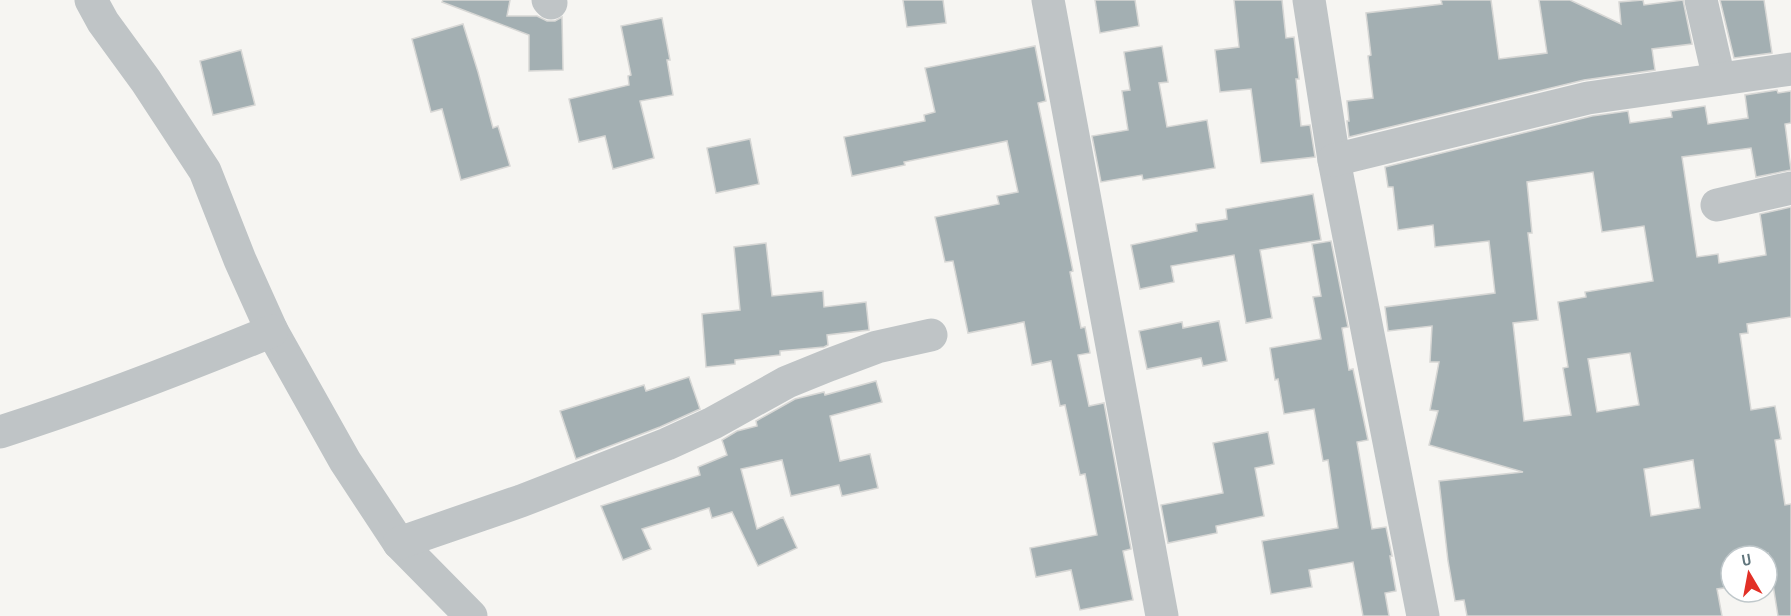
<svg xmlns="http://www.w3.org/2000/svg" width="1791" height="616" viewBox="0 0 1791 616" font-family="'Archivo Narrow',sans-serif">
<rect width="100%" height="100%" fill="#f6f5f2"/>
<g fill="#a3afb2" stroke="#d7d7d5" stroke-width="1.5" fill-rule="evenodd">
<polygon points="443,0 510,0 507,16 537,16 547,21 555,21 562,17 563,70 529,71 529,35 442,2"/>
<polygon points="903,0 943,0 946,23 907,27"/>
<polygon points="1095,0 1135,0 1139,26 1100,33"/>
<polygon points="1234,0 1282,0 1286,38 1294,37 1299,79 1296,79 1301,126 1310,125 1315,157 1261,163 1251,89 1220,92 1215,50 1239,47"/>
<polygon points="1441,0 1491,0 1499,59 1547,53 1539,0 1570,0 1621,24 1619,2 1643,0 1644,5 1683,0 1692,44 1652,49 1655,70 1584,80 1349,137 1347,121 1349,121 1347,101 1373,98 1368,56 1371,55 1366,13 1442,4"/>
<polygon points="1720,0 1764,0 1772,53 1734,58"/>
<polygon points="662,18 670,60 667,60 673,95 640,101 654,158 613,169 605,136 579,142 569,99 629,85 628,76 631,75 621,26"/>
<polygon points="463,24 478,72 493,128 498,126 510,166 461,180 442,109 431,112 412,39"/>
<polygon points="1035,46 1046,101 1038,103 1073,271 1070,272 1081,328 1085,327 1090,353 1078,355 1089,406 1104,403 1131,549 1123,551 1133,600 1080,610 1071,570 1036,577 1030,548 1097,535 1085,474 1080,475 1065,405 1060,406 1051,361 1032,365 1024,322 968,333 953,261 945,262 935,217 999,204 997,196 1018,192 1007,141 904,162 905,165 852,176 844,137 925,121 924,115 935,112 925,68"/>
<polygon points="1162,46 1168,82 1159,83 1167,127 1207,120 1215,168 1143,180 1142,175 1101,182 1092,136 1128,130 1122,91 1130,90 1124,52"/>
<polygon points="241,50 255,105 213,115 200,61"/>
<path d="M1777 90 1778 93 1791 91V123L1785 124 1791 170 1756 177 1751 148 1682 157 1697 257 1718 254 1719 263 1766 255 1760 214 1791 207V317L1747 324 1748 333 1740 334 1751 410 1775 406 1781 439 1775 440 1785 505 1791 504V616H1778L1768 553 1750 556H1731V587L1717 589 1722 616H1467L1464 600 1455 601 1448 561 1439 481 1523 472 1429 445 1438 411 1430 410 1439 362H1430L1432 326 1388 331 1385 307 1495 293 1489 241 1435 247 1433 225 1398 230 1393 187H1388L1385 167 1592 116 1628 111 1630 123 1672 117 1671 111 1705 106 1708 124 1748 118 1745 95ZM1593 172 1602 232 1644 226 1653 281 1585 292 1586 297 1558 302 1568 367 1563 368 1571 415 1524 421 1513 323 1538 320 1528 233H1532L1527 182ZM1630 353 1639 405 1597 412 1588 359ZM1693 460 1700 508 1651 516 1644 469Z"/>
<polygon points="750,139 759,184 716,193 707,148"/>
<polygon points="1313,194 1321,240 1260,250 1272,318 1246,323 1234,255 1171,266 1174,282 1140,289 1131,245 1197,231 1196,224 1227,219 1226,209"/>
<polygon points="1331,241 1348,327 1342,328 1349,370 1353,369 1368,440 1357,442 1372,529 1386,527 1392,556 1390,556 1396,591 1385,593 1389,616 1363,616 1353,562 1309,570 1312,587 1271,594 1262,541 1338,528 1328,460 1323,461 1314,409 1284,414 1278,379 1275,380 1270,348 1321,339 1313,297 1321,296 1312,244"/>
<polygon points="766,243 772,296 823,291 824,307 866,302 869,330 827,335 828,345 824,347 780,351 780,355 735,360 735,364 706,367 702,314 740,310 734,247"/>
<polygon points="1219,321 1227,361 1203,366 1201,358 1147,369 1139,331 1182,322 1183,328"/>
<polygon points="689,377 700,409 660,427 576,459 560,411 644,385 646,391"/>
<polygon points="876,381 882,402 830,416 840,461 870,454 878,488 842,496 839,485 791,496 782,460 741,469 757,529 783,517 797,548 758,566 732,512 712,518 709,508 642,529 651,549 623,560 601,506 700,475 698,467 727,455 722,440 737,431 757,426 756,421 795,399 824,392 825,395"/>
<polygon points="1268,432 1274,464 1255,468 1264,516 1216,526 1217,533 1168,543 1161,505 1223,493 1213,443"/>
</g>
<g fill="none" stroke-linecap="round" stroke-linejoin="round">
<g stroke="#bfc4c6" stroke-width="33">
<polyline points="91,0 103,22 146,81 205,171 240,260 272,331 345,461 399,543 471,616"/>
<polyline points="548,0 551,3"/>
<polyline points="1048,0 1162,616"/>
<polyline points="1309,0 1334,160 1423,616"/>
<polyline points="1701,0 1719,79"/>
<polyline points="1334,160 1588,98 1791,69"/>
<polyline points="1717,205 1791,188"/>
<path d="M0 432C92 403 182 368 272 331"/>
<polyline points="399,543 521,501 667,444 713,423 787,382 829,365 877,347 931,335"/>
</g>
</g>
<g transform="translate(1749 574) rotate(350)"><circle r="28" fill="#ffffff" stroke="#c0c8cb" stroke-width="1.5"/>
<path d="M0-4.5L10 22L0 15L-10 22Z" fill="#e23026"/>
<text y="-9" font-size="16" font-weight="bold" text-anchor="middle" fill="#61767d">U</text>
</g>
</svg>
